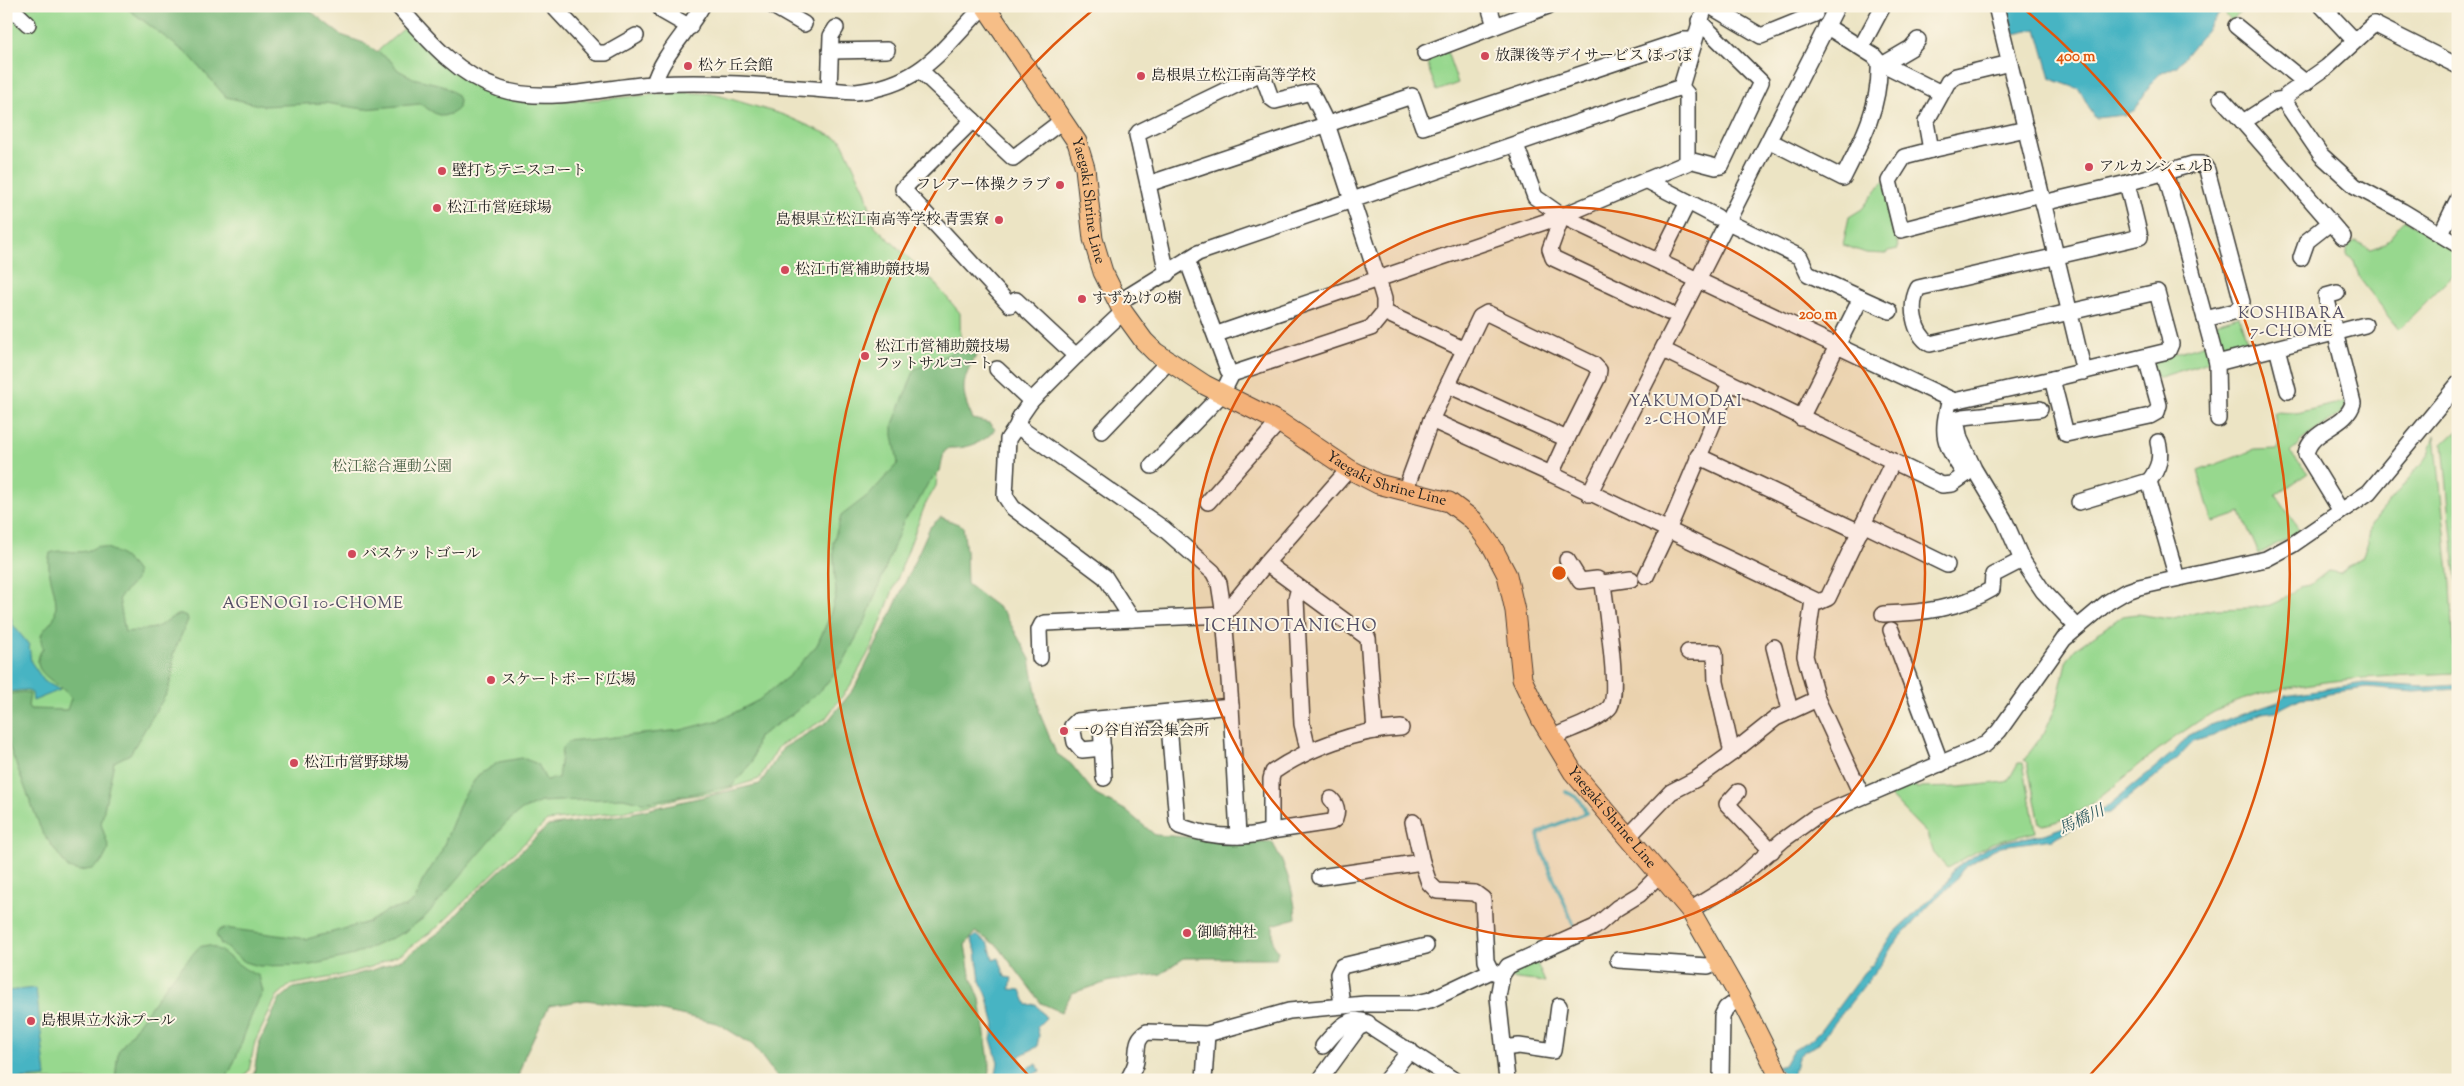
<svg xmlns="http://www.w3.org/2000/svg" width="2464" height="1086" viewBox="0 0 2464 1086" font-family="'Sorts Mill Goudy','Noto Serif JP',serif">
<rect width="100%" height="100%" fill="#fcf5e5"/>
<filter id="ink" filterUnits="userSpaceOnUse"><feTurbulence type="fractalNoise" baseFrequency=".02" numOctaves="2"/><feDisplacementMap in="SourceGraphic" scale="10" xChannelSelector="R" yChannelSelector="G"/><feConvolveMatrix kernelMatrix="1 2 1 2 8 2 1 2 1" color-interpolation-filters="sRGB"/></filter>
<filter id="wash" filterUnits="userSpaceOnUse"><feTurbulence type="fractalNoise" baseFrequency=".0096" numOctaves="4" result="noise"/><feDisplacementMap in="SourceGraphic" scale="20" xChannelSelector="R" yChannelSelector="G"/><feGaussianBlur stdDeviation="1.12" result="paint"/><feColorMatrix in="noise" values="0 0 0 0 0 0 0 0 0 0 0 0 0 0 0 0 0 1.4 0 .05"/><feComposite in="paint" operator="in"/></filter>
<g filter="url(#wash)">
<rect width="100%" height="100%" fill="#ece4c4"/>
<g fill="#97d88e" stroke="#5a7a55">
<polygon points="6,6 257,6 373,55 407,26 490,92 515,101 592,100 681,92 714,94 784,115 841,140 865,190 875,226 932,280 960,313 961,380 938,466 936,486 925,505 872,646 850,686 825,719 779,746 759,779 718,792 683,797 621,812 547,821 439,926 402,953 371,967 338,976 290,985 277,996 255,1042 249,1070 242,1080 6,1080"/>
<polygon points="2219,6 2247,6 2231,21"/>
<polygon points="1446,49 1458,83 1437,91 1430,73 1427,56"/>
<polygon points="1884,180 1895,228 1898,249 1888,251 1886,254 1866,253 1843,245 1849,217 1862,209"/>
<path d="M2406 220 2458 252V270L2399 329 2360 279 2353 259 2347 255V246L2355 241 2371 249C2394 243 2392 229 2406 220Z"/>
<polygon points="2239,316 2249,348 2227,354 2219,350 2212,328 2216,323"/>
<polygon points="2206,344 2209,359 2208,362 2157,378 2152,365 2156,359"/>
<polygon points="2348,401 2343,412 2302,440 2290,453 2308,473 2276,495 2300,531 2259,554 2241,513 2214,522 2212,521 2198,471 2254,450 2277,449 2279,446 2274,412 2296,413"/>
<polygon points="2458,430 2458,579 2456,580 2443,444"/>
<path d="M2435 435 2450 583 2454 673C2381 677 2265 678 2202 719 2179 734 2154 752 2132 771 2105 794 2079 818 2043 825L2040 823 2027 763 2024 760 2044 733 2056 707 2066 662 2075 649 2122 616 2137 614 2169 619 2213 609 2250 608 2271 605 2284 599 2298 587 2310 585 2328 571 2340 573 2362 557 2368 543 2371 524 2429 454Z"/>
<polygon points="2018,763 2023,763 2036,832 1992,843 1947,868 1932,851 1927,834 1887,793 1914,779 1916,788 1960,787 2005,782 2008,781"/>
<polygon points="1535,959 1545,982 1509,978 1514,969"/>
</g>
<g fill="#79b879" stroke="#4a6a4a">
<polygon points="124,6 304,6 341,35 364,43 390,60 398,70 413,78 442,85 456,94 459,100 458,108 453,113 443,116 436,114 420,104 364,109 325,103 263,106 226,97 190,56"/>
<path d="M965 347H969L976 356C961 381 960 392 973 419L989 423 995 429C985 443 966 449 949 448L944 452 940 471 928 483 917 504 903 522 866 619 844 661 823 688 794 713 758 737 752 762 732 786 645 803 623 798 541 802 522 810 506 823 425 917 403 933 354 955 311 965 259 966 245 962 221 944 216 935 218 931 224 928 307 939 369 922 388 910 405 907 415 900 422 882 441 852 462 799 478 775 499 762 522 758 538 764 546 780 558 778 562 748 568 742 681 730 720 720 759 700 790 675 817 645 830 616 836 594 833 543 841 516 871 493 898 463 893 435V424L915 369Z"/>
<path d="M941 517 963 526 966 551 967 584 1004 612 1030 659 1040 714 1056 753 1071 764 1096 795 1125 810 1155 835 1272 842C1286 866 1294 890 1296 918L1273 925V944L1278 951 1276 958H1184L1161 974 1111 981 1072 993 1061 1012 1041 1003 998 946 975 932 965 945 970 974 980 999 990 1068 989 1080H779L753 1045 717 1023 649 1008 586 1000 549 1006 525 1055 517 1080H248L254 1073 259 1044 279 1000 293 988 328 982 373 970 404 958 445 928 477 892 548 826 623 815 760 784 783 748 827 722 854 689 891 614 930 527Z"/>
<path d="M97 546C114 548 128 558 137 572L136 580 119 598 125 632C134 631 145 630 154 628 165 625 175 610 187 616L188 620 173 654V671L168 691 130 754 114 762 101 824 109 848 102 862 92 869 79 871 68 868 42 832 6 738V694L25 692 30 694 28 706 30 709 67 710 71 698C59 680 25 674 43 648 35 628 52 628 55 614 60 594 44 573 50 553 68 547 79 558 97 546Z"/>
<path d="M208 945C227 951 239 969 259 976L263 992C247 1019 242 1049 227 1077L225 1080H115L118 1052 170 980 199 947Z"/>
</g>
<g fill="#47b4c3" stroke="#326870">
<polygon points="2007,6 2219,6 2220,13 2177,66 2160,74 2151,83 2135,110 2125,115 2095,118 2079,89 2051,79 2037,29 2014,34"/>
<polygon points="6,600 13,625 29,645 31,662 44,681 60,690 33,701 32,693 26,690 6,692"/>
<path d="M2364 683 2424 687 2458 685V689L2414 692 2367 688 2328 693 2320 697 2301 698 2276 711 2262 713 2230 727 2214 736 2194 741 2177 759 2110 813 2097 815 2053 839 2001 846 1990 851 1963 869 1950 887 1936 898 1893 945 1882 963 1817 1045C1789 1057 1802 1059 1790 1080L1777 1067 1784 1065 1792 1051 1812 1039 1821 1030 1864 972 1873 964 1890 937 1946 884 1953 870 1986 848 2002 842 2044 834 2069 825 2092 810 2104 809 2175 751 2188 736 2205 727 2278 702 2285 695Z"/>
<polygon points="976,935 989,944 993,960 999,958 1005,977 1012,978 1010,989 1021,990 1027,1005 1036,1004 1046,1018 1037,1027 1039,1035 1037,1047 1019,1056 1024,1069 1037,1064 1040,1071 1028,1077 1030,1080 995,1080 998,1062 991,1039 995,1025 987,995 980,981 976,951 971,939"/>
<polygon points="36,988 46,1077 6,1080 6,991"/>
</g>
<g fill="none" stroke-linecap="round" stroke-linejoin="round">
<path stroke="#47b4c3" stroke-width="4" d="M1566 792C1578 797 1582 801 1586 813L1548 828 1538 835 1542 851 1574 926"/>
</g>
</g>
<g filter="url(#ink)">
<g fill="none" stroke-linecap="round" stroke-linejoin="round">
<g stroke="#3b3a35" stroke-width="18">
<g id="minor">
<polyline points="9,6 28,24"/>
<path d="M398 6C427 39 457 75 500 89 549 105 605 86 655 84 722 80 789 88 856 92 922 85 941 50 984 6"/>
<polyline points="553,6 597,53 606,53 636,36"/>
<polyline points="773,6 804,24"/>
<polyline points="1489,6 1495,26"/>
<polyline points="1710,6 1761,36 1815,14"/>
<polyline points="1996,6 2084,372"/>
<polyline points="2322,6 2355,41"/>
<polyline points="660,7 662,11 690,27"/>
<polyline points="2236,26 2306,83"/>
<polyline points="1861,47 1883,6"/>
<polyline points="830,51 887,50"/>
<polyline points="1425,53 1548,6"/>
<polyline points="1879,62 1941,93"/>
<polyline points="2010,63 1956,76 1948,82 1926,122 1931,150 2026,129"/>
<polyline points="1882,65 1911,48 1918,40"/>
<polyline points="2458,66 2374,24 2327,67 2287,95 2285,102 2321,155 2355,186 2402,211 2458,245"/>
<polyline points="921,71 1013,158 1063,120"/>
<path d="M654 84C661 57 688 31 702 6"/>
<polyline points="829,90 831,36 836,28"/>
<polyline points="2221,98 2243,122"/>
<polyline points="2286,99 2277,100 2243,122 2343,237"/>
<polyline points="973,120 903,189 1010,305"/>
<path d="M1770 141 1843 178C1862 141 1881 105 1879 62L1874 56 1826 26"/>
<polyline points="1516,145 1535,197 1562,216 1687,163 1687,94 1681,87"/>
<polyline points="1931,150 1904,157 1889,181 1901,230 2041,194"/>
<polyline points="1689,160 1716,167 1721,166 1761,82 1699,21"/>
<polyline points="2165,172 2217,363 2218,419"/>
<polyline points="1646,180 1717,217"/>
<path d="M2127 183 2140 237 1918 288C1909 305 1913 333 1930 344L2157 292 2171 344 2168 351 2052 379 2066 434 2150 416 2157 412 2159 405 2146 358"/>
<polyline points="1148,184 1137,135 1139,132 1259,74 1263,76 1271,98 1275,101 1311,92 1327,124 1378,279 1384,299 1384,312"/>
<polyline points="2043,203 2127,183 2193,164 2203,164 2207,170 2242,302 2237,311 2205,319"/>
<polyline points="1562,216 1550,249 1553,258 1668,312"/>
<polyline points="1728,222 1800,257 1808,274 1861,298 1801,418"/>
<polyline points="2441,234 2458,199"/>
<polyline points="1662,254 1688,202"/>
<polyline points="2301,258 2307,241 2330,223"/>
<polyline points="1187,260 1228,370 1232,374 1371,328 1384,312 1465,350"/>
<polyline points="1167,274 1148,184 1412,96 1423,127 1683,40 1694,40"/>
<path d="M2337 293 2326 296 2353 403C2347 427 2310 429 2306 454L2341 511"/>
<polyline points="1861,298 1890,311"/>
<polyline points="1016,300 1076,356"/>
<polyline points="1119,302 1198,253 1681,87 1705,6"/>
<polyline points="1123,312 1076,356 1031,401 1020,417 1017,426 1008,439 1005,496 1013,508 1105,577 1132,619"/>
<polyline points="1217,334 1562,216 1954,401 2052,379"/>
<polyline points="2277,348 2288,391"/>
<path d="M1663 350 1942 485 1952 484 1965 475C1944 442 1940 438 1950 399"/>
<polyline points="2217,363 2365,325"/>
<polyline points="997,369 1031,401"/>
<polyline points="1448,385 1567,439 1551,474"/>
<polyline points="2040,409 1963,417 1958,418 1957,425 1960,439 1974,469 2004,519 2022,560 2043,591 2077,627"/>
<polyline points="1431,420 1480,317 1487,313 1593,364 1599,370 1598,377 1567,439"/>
<polyline points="1017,426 1164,529 1213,572 1219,583 1224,615 1231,706"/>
<polyline points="1102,431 1168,362"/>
<polyline points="1698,456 1860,532"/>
<polyline points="1152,466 1222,394 1232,374"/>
<polyline points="2149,481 2177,578"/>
<polyline points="1405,491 1431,420 1551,474 1819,602 1828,598 1893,461"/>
<polyline points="1589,494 1837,6"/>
<polyline points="1208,502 1279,422"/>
<path d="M2079 502 2149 481C2159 468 2162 457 2158 442"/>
<polyline points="1863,524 1947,565"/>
<polyline points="1266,563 1368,638 1375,731"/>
<polyline points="1646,576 1668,530 1730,383"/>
<polyline points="1603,583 1631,579"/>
<polyline points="1299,588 1296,599 1302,724 1308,750"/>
<polyline points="1813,600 1805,656 1817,699 1862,796"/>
<path d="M1883 614C1921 613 1959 609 1992 589L1993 575 2022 560"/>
<polyline points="1891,630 1941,764"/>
<polyline points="1774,647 1790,710"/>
<polyline points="1040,658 1039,630 1042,624 1045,623 1224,615 1266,563 1349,469"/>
<path d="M1168 713 1177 821 1179 826C1209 837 1240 840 1271 831"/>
<polyline points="1101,724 1104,778"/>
<path d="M1551 738C1569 729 1595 722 1609 708 1621 696 1605 604 1603 583L1597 579 1580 581 1567 560"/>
<polyline points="1103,748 1082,750 1075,742 1072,726 1077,721 1231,706 1238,836"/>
<polyline points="1732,753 1776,718 1817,699"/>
<polyline points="1738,792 1727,804 1772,851"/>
<path d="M1331 799C1337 805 1338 811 1335 819L1331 822 1271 831V779L1273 772C1308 748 1358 730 1401 728"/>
<polyline points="1628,837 1671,792 1696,779 1732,753 1716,682 1715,652 1688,652"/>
<polyline points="1422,862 1429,883 1437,891 1475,893 1483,899 1486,961 1491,971"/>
<polyline points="1320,877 1422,862 1413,822"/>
<polyline points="1690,910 1731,885 1783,840 1815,817 1986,744 1999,731 2064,639 2108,602 2125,592 2139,587 2266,559 2292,545 2369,492 2458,384"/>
<polyline points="1618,960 1708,966 1719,961"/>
<polyline points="1342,1005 1338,974 1342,966 1426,946"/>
<path d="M1323 1046C1336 1032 1348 1013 1368 1023"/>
<polyline points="1504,1048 1519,1046 1553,1051 1559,1006"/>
<path d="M1128 1080C1131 1073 1135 1068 1136 1061 1138 1048 1135 1039 1147 1032L1207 1034 1289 1011 1365 1004H1412L1430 1000 1491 971 1502 975"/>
<polyline points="1204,1080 1207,1034"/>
<polyline points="1320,1080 1358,1028 1367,1024 1454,1080"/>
<polyline points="1386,1080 1410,1050"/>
<polyline points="1507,1080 1498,997 1502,975 1508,966 1595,927 1617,908 1640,894 1659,875"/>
<polyline points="1721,1080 1722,1016 1726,1008 1740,998"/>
</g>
</g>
<g stroke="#3b3a35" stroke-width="21">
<g id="major">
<path id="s1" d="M985 6 1077 142 1085 168 1093 239 1103 272 1123 312 1144 341 1155 352 1205 385 1279 422 1349 469 1378 484 1449 502 1473 520 1493 548 1507 575 1515 611 1522 679 1541 719 1573 772 1690 910 1740 998 1781 1080"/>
</g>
</g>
<use href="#minor" stroke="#fff" stroke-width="15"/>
<use href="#major" stroke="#f6be87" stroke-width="19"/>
</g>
</g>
<circle cx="1559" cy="573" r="366" fill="#de560d" fill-opacity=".12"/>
<g fill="none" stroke="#de560d" stroke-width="2.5">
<circle cx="1559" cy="573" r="366"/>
<path d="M1029 1076A731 731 0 0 1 1094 9M2024 9A731 731 0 0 1 2089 1076"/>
</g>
<g fill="#d1495b" stroke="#fcf5e5" stroke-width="2">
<circle cx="1485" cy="56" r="5"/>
<circle cx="688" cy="66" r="5"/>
<circle cx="1141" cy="76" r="5"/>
<circle cx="2089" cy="167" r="5"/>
<circle cx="442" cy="171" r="5"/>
<circle cx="1060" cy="185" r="5"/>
<circle cx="437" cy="208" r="5"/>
<circle cx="999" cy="220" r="5"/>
<circle cx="785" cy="270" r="5"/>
<circle cx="1082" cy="299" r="5"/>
<circle cx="865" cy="356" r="5"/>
<circle cx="352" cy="554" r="5"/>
<circle cx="491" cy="680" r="5"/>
<circle cx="1064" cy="731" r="5"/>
<circle cx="294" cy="763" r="5"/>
<circle cx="1187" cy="933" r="5"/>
<circle cx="31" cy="1021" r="5"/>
</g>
<g text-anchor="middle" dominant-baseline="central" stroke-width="4" stroke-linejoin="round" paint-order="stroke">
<g font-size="15" fill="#1c1c1c" stroke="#fcf5e5" text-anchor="start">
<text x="1495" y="56">放課後等デイサービス ぽっぽ</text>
<text x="698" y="66">松ケ丘会館</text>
<text x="1151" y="76">島根県立松江南高等学校</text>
<text x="2099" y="167">アルカンシェルB</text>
<text x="452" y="171">壁打ちテニスコート</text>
<text x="1050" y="185" text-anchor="end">フレアー体操クラブ</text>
<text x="447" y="208">松江市営庭球場</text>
<text x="989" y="220" text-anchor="end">島根県立松江南高等学校 青雲寮</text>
<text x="795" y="270">松江市営補助競技場</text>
<text x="1092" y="299">すずかけの樹</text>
<text x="875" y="347">松江市営補助競技場<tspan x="875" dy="17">フットサルコート</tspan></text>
<text x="362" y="554">バスケットゴール</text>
<text x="501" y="680">スケートボード広場</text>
<text x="1074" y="731">一の谷自治会集会所</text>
<text x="304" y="763">松江市営野球場</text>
<text x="1197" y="933">御崎神社</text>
<text x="41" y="1021">島根県立水泳プール</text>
</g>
<g font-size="15" fill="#1c1c1c" stroke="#fcf5e5">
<text stroke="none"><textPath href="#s1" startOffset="224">Yaegaki Shrine Line</textPath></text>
<text stroke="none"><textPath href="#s1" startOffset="659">Yaegaki Shrine Line</textPath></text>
<text stroke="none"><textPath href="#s1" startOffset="1092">Yaegaki Shrine Line</textPath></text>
</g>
<g font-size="15" fill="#475e44" stroke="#fcf5e5">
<text x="392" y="467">松江総合運動公園</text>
</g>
<g font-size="16" letter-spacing="1" fill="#544f66" stroke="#fcf5e5">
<text x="2292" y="314">KOSHIBARA<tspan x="2292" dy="18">7-CHOME</tspan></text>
<text x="1686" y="402">YAKUMODAI<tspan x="1686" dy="18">2-CHOME</tspan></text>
<text x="313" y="604">AGENOGI 10-CHOME</text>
</g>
<g font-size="16" font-style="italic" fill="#2d595f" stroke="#fcf5e5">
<text transform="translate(2082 821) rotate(-25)">馬橋川</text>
</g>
<g font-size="18" letter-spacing="1" fill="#544f66" stroke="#fcf5e5">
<text x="1291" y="627">ICHINOTANICHO</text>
</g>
</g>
<circle cx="1559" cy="573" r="8" fill="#de560d" stroke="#fcf5e5" stroke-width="2.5"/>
<g font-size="15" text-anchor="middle" font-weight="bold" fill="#de560d" stroke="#fcf5e5" stroke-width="4" stroke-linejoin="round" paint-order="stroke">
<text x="2076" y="61">400 m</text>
<text x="1818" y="319">200 m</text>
</g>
<rect width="2464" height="1086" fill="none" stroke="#fcf5e5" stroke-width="25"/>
</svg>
